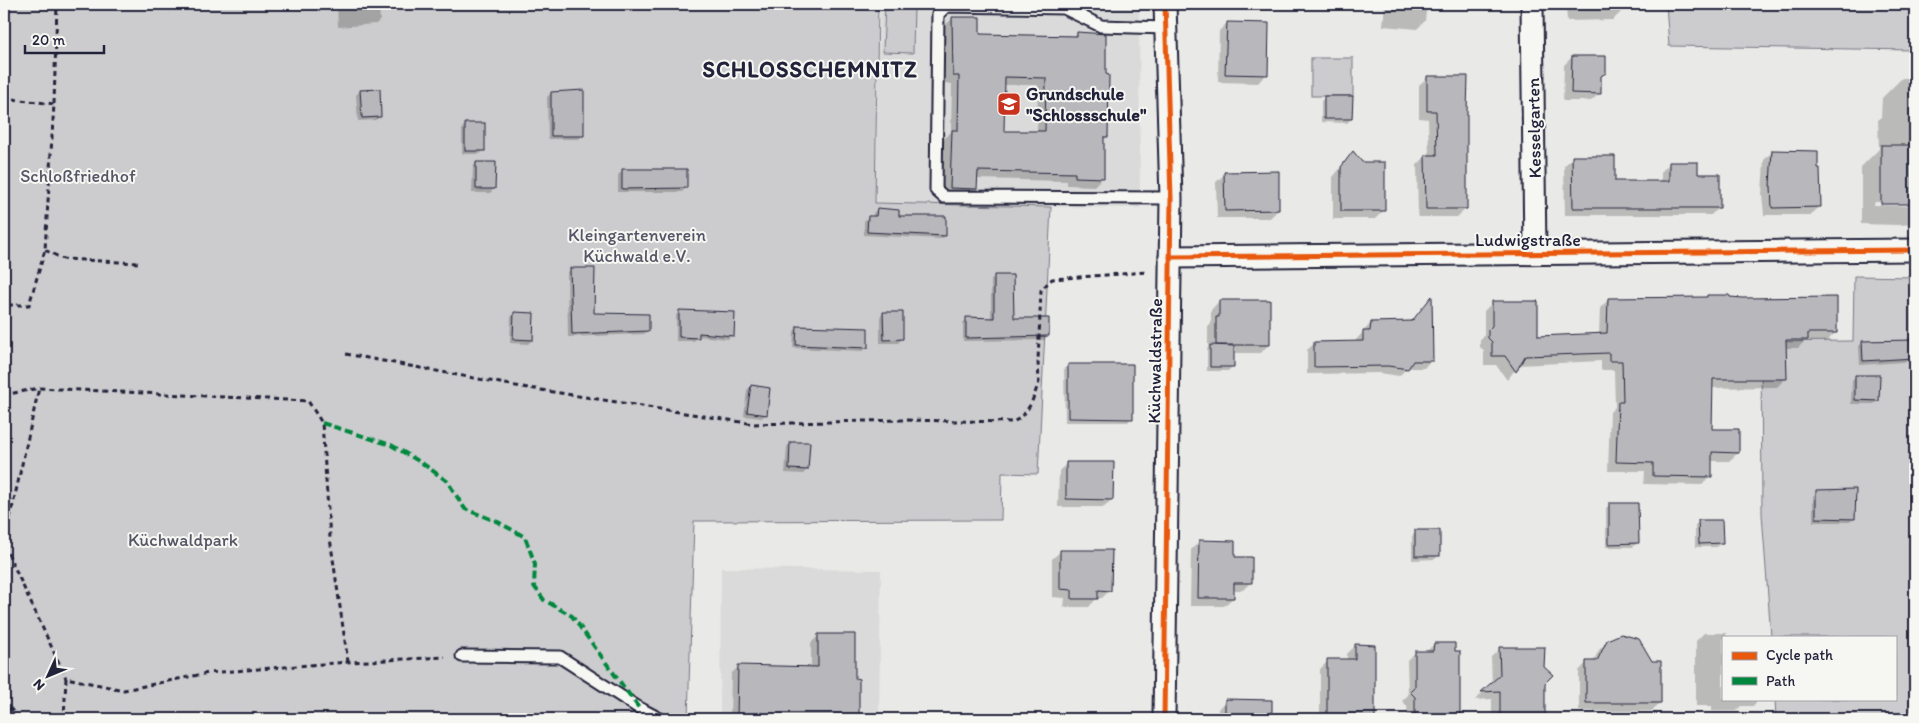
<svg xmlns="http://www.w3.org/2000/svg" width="1919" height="723" viewBox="0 0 1919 723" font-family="Itim,sans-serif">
<rect width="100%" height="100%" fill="#e9e9e7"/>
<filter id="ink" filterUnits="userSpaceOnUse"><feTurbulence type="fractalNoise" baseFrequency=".02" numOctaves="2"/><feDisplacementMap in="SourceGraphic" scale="10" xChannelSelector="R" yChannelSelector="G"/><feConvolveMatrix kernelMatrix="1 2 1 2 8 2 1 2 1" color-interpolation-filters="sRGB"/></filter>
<g filter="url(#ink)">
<g fill="#dadada">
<polygon points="880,4 1139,4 1140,208 875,204"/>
<polygon points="721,568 881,570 879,719 720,719"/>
</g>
<g fill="#ccccce" stroke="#777784">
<polygon points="4,4 878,4 875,203 1051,207 1038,474 1002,473 1001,520 694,521 688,719 4,719"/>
<polygon points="885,4 914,4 913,53 883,52"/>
<polygon points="1666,4 1915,4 1915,50 1669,46"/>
<rect x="1311" y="58" width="42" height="38"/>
<polygon points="1854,276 1915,277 1915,719 1776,719 1775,699 1895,699 1895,637 1771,637 1762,514 1761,342 1853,341"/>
</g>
<g fill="#0003" fill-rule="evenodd">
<polygon points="337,4 379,4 380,20 376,24 338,27"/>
<polygon points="1385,4 1427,4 1425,21 1417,29 1383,26"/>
<polygon points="1562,4 1621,4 1621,12 1613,20 1567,21 1566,6 1562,6"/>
<path d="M953 18 979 36 1073 37 1077 33 1107 136 1103 140V177L1094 186 1067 185V181L976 179V188L968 196H942L944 139 951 132 952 84 945 83 944 26ZM1004 85H1038L1037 132H1003Z"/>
<polygon points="1227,23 1266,74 1258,83 1218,82 1219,31"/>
<polygon points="1572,57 1600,93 1591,101 1563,101 1564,65"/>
<polygon points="1428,77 1466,209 1457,217 1418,217 1417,165 1426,156 1429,156 1428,119 1419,118 1419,85"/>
<polygon points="1902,78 1915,78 1915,204 1875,202 1874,205 1915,206 1915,224 1898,225 1861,224 1861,167 1879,149 1878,120 1881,117 1882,98"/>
<polygon points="360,91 380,116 376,120 358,121 356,95"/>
<polygon points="551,93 583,135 579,139 548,139 547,97"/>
<polygon points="1325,97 1351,119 1347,123 1321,122 1321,101"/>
<polygon points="466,124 484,150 480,154 462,154 462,128"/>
<polygon points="1772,152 1817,169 1819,207 1811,215 1764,215 1762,194 1764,160"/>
<polygon points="1353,153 1384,210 1375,219 1333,219 1333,177"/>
<polygon points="1573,157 1614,182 1661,183 1661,172 1669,164 1697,175 1719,207 1711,215 1565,215 1564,166"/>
<polygon points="476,163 494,189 490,193 472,193 473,167"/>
<polygon points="622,171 686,188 682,192 618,192 618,175"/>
<polygon points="1225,174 1278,210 1270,218 1217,218 1216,182"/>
<polygon points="877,209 897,217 945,236 941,239 864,235 864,221 868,217 873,217 873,213"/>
<polygon points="571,269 593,314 648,330 644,334 568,337 567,273"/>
<polygon points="995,276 1012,319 1047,336 1044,340 963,341 963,323 967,319 991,319 991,280"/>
<polygon points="1707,297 1836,332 1827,341 1805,341 1798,348 1785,348 1786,378 1777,387 1711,388 1710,430 1738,453 1729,461 1711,461 1710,476 1702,485 1644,484 1645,471 1608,471 1610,412 1615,407 1614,370 1601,370 1601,361 1519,365 1507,380 1496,365 1484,365 1484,351 1480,347 1480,340 1484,336 1484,311 1492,303 1537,338 1599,335 1600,308 1609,299 1705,299"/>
<polygon points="1219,301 1269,344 1261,353 1232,353 1232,367 1228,371 1207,371 1207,350 1208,348 1208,327 1211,324 1211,310"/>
<polygon points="680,311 732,335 728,339 698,336 694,341 676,341 676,315"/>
<polygon points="515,313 532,340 528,344 510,343 511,317"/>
<polygon points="883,313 902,339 898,343 880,343 880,317"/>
<polygon points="1371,323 1431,360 1424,368 1407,368 1399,376 1380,373 1307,374 1307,350 1315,343 1356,342 1356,340"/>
<polygon points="798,327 867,347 863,351 793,348 794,331"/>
<polygon points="1909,338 1915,338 1915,361 1860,365 1859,346 1863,342 1905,341"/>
<polygon points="1068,365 1131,418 1128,422 1065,422 1064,369"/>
<polygon points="1856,376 1878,401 1874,404 1851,404 1852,380"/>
<polygon points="751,386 766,414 762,418 744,416 747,390"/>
<polygon points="790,443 807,470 803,474 785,473 787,447"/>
<polygon points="1067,463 1112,499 1104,507 1058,507 1059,471"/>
<polygon points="1817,492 1854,518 1850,522 1813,522 1813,496"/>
<polygon points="1610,504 1637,543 1633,547 1606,547 1606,508"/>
<polygon points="1699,522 1721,543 1717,547 1695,547 1695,525"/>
<polygon points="1416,532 1439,555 1435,559 1412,560 1412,536"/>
<polygon points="1199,541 1233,558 1251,582 1243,590 1233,590 1233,598 1224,606 1190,606 1191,550"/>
<polygon points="1061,551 1110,590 1102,598 1097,598 1089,607 1064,607 1065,598 1052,597 1052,559"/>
<polygon points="1704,633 1726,633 1726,637 1723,637 1723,699 1759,699 1753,706 1741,706 1736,711 1712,711 1712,706 1696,706 1696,641"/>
<polygon points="819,635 854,680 857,719 730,719 731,674 739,666 811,668 811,643"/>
<polygon points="1608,641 1660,703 1652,711 1579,711 1579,671 1587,662 1593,662 1599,650"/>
<polygon points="1434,644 1459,652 1459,719 1408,719 1407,706 1402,701 1408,695 1407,660 1416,652 1426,652"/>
<polygon points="1355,646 1373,646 1373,719 1320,719 1320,669 1328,661 1347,660 1347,654"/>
<polygon points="1500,649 1543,683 1543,719 1492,719 1492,699 1475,700 1492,684 1491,657"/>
<polygon points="1226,700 1271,701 1271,719 1218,719 1218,709"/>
</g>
<g fill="#b8b8bc" stroke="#22223b" fill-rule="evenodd">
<path d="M952 17H980V34L1077 36V32L1106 34V74L1109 75 1108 137H1104V178L1075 177V173L978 171 977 189 950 188 952 130H958L959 76H953ZM1005 77 1046 78 1045 131H1004Z"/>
<polygon points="1227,22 1269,23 1268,75 1225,74"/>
<polygon points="1572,56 1606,56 1606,73 1601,76 1601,94 1571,93"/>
<polygon points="1427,76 1468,76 1467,111 1467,209 1426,209 1425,155 1437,155 1436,111 1427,111"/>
<polygon points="380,89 381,117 362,118 360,90"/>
<polygon points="584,90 584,136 551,136 551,92"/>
<polygon points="1324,96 1353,96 1352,119 1324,119"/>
<rect x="465" y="123" width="20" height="28"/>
<rect x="1881" y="145" width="34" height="59"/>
<polygon points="1772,150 1818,151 1818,168 1820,168 1821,207 1772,208 1771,186 1770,186"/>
<polygon points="1353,151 1362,162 1385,162 1385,211 1341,211 1341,167"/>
<polygon points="1572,156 1615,156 1615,181 1669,181 1669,162 1698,162 1698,174 1720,174 1720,208 1573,208"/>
<polygon points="476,162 496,162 495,189 476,189"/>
<polygon points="622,169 687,169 687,188 622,189"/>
<polygon points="1279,171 1279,210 1225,211 1224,172"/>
<polygon points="877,208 899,210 899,216 946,216 946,236 867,232 868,216 876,216"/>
<polygon points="570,268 595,268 594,313 649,314 649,331 572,334"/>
<polygon points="994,275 1013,275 1014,318 1049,318 1049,336 966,338 966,317 994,318"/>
<polygon points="1707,295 1729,295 1730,297 1743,298 1837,297 1837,333 1808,333 1808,340 1786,340 1787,379 1713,379 1712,429 1739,429 1739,453 1712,452 1712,477 1653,476 1653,463 1616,462 1618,402 1623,402 1622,361 1609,361 1609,353 1525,356 1516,372 1505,356 1492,356 1492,342 1488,338 1488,330 1492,326 1492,301 1538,301 1538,336 1607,333 1608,298 1707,297"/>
<polygon points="1432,296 1433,361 1413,361 1408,369 1388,366 1314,367 1314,342 1363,341 1363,331 1370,331 1371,322 1412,321"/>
<polygon points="1219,300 1270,300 1270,345 1216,345 1216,317 1219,317"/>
<polygon points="679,310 735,312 734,336 699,333 699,338 679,337"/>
<polygon points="514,312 534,313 533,340 513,339"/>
<polygon points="883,312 903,312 903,339 884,340"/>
<polygon points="797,326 868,328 868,348 796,345"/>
<polygon points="1915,340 1915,358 1863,361 1862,341"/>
<polygon points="1210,345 1234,346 1234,367 1210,367"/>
<polygon points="1068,364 1133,364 1133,419 1068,418"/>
<polygon points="1855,375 1880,375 1879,401 1855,400"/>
<polygon points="751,385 770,388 767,415 747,412"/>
<polygon points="790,442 810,442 808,470 789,469"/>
<polygon points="1066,462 1114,462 1113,500 1066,499"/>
<polygon points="1856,489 1855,519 1816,518 1816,490"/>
<polygon points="1609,503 1638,503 1639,543 1609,544"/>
<polygon points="1698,520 1722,520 1723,543 1699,544"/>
<rect x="1415" y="530" width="25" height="26"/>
<polygon points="1199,540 1235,541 1235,557 1252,557 1252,583 1234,583 1234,598 1198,598"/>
<polygon points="1060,550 1112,550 1111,591 1098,590 1098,599 1072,599 1072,590 1060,589"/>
<polygon points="818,634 855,634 855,678 859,679 859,719 737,718 738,665 818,667"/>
<polygon points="1621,634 1639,639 1652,661 1661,661 1661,703 1586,703 1586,661 1597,661 1607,640"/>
<polygon points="1434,643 1455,643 1455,651 1460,651 1460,719 1415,719 1415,697 1410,692 1415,687 1415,651 1433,651"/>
<polygon points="1355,644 1375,645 1375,719 1327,719 1327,659 1355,659"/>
<polygon points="1499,647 1545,647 1544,667 1553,675 1545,683 1545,719 1500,719 1500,691 1481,692 1500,675"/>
<polygon points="1225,699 1272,700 1272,719 1225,719"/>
</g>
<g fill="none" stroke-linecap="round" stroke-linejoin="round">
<g stroke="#22223b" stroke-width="15">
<g id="lane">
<polyline points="1165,28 1101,26 1064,8 946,6 938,14 936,190 944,197 1171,198"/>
<polyline points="462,656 560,657 639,708 660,719"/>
</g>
</g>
<g stroke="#22223b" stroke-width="25">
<g id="street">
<polyline points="1532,4 1535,253"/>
<polyline points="1170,257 1915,250"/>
<polyline points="1164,719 1171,198 1165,4"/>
</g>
</g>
<g stroke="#22223b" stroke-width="3" stroke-dasharray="5 4" stroke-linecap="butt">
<polyline points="4,98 54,104 45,250 29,305 4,305"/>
<polyline points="54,104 57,4"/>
<polyline points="45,250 63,259 140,263"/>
<polyline points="346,354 516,386 754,424 902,420 1013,422 1022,417 1031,404 1039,382 1038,361 1041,290 1052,279 1147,272"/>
<polyline points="4,395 39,388 308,401 322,423 330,538 348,662"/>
<polyline points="4,545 39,388"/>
<polyline points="4,545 66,678"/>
<polyline points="4,701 19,719"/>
<polyline points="64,719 66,678 124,690 208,673 348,662 445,657"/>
</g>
<use href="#lane" stroke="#f6f6f2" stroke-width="11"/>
<use href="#street" stroke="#f6f6f2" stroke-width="21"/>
<polyline stroke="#00873e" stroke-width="4" stroke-dasharray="8 4" stroke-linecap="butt" points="322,423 391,445 422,463 447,481 465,509 498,522 525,537 535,564 534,586 544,600 572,616 639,708"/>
<g stroke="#f6f6f2" stroke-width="8">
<g id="cycleway">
<polyline points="1170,257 1915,250"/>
<polyline points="1164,719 1171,198 1165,4"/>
</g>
</g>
<use href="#cycleway" stroke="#e8590c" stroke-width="5"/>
</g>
</g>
<defs>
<g id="school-square" transform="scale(1.25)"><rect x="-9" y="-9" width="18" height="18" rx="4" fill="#c8321e" stroke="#f6f6f2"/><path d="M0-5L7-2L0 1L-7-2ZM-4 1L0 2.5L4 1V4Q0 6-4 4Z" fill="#fff"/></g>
</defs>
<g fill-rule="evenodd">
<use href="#school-square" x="1009" y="104"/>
</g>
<g text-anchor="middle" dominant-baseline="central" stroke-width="4" stroke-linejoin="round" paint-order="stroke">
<g font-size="18" font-weight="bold" fill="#22223b" stroke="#f6f6f2" text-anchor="start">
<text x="1026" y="94">Grundschule<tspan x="1026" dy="21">"Schlossschule"</tspan></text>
</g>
<g font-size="18" fill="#22223b" stroke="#f6f6f2">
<text transform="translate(1534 128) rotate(-91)">Kesselgarten</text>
<text x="1528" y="240">Ludwigstraße</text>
<text transform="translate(1155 361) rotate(-89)">Küchwaldstraße</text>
</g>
<g font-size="18" fill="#555567" stroke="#f6f6f2">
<text x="78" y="176">Schloßfriedhof</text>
<text x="637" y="235">Kleingartenverein<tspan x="637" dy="21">Küchwald e.V.</tspan></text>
<text x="183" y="540">Küchwaldpark</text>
</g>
<g font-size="22" font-weight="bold" letter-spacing="1" fill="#22223b" stroke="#f6f6f2">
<text x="810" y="69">SCHLOSSCHEMNITZ</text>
</g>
</g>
<rect width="1919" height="723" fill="none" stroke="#f6f6f2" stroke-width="20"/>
<rect x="10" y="10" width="1899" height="703" fill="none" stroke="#22223b" stroke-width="2" filter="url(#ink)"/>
<rect x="1722" y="636" width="175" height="65" fill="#f6f6f2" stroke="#a1a1a9"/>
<rect x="1732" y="652" width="25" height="8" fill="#e8590c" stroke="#a1a1a9"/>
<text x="1766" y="660" font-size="15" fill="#22223b">Cycle path</text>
<rect x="1732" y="677" width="25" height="8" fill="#00873e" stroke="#a1a1a9"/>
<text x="1766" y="686" font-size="15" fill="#22223b">Path</text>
<g transform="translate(48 676) rotate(226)" stroke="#f6f6f2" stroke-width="4" paint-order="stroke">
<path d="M0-4L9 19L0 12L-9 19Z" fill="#22223b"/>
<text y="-8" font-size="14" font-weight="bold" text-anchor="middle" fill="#22223b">N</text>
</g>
<path d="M25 45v8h79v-8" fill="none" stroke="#22223b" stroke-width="2.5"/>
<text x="32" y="45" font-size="15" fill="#22223b" stroke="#f6f6f2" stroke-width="4" paint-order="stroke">20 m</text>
</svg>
